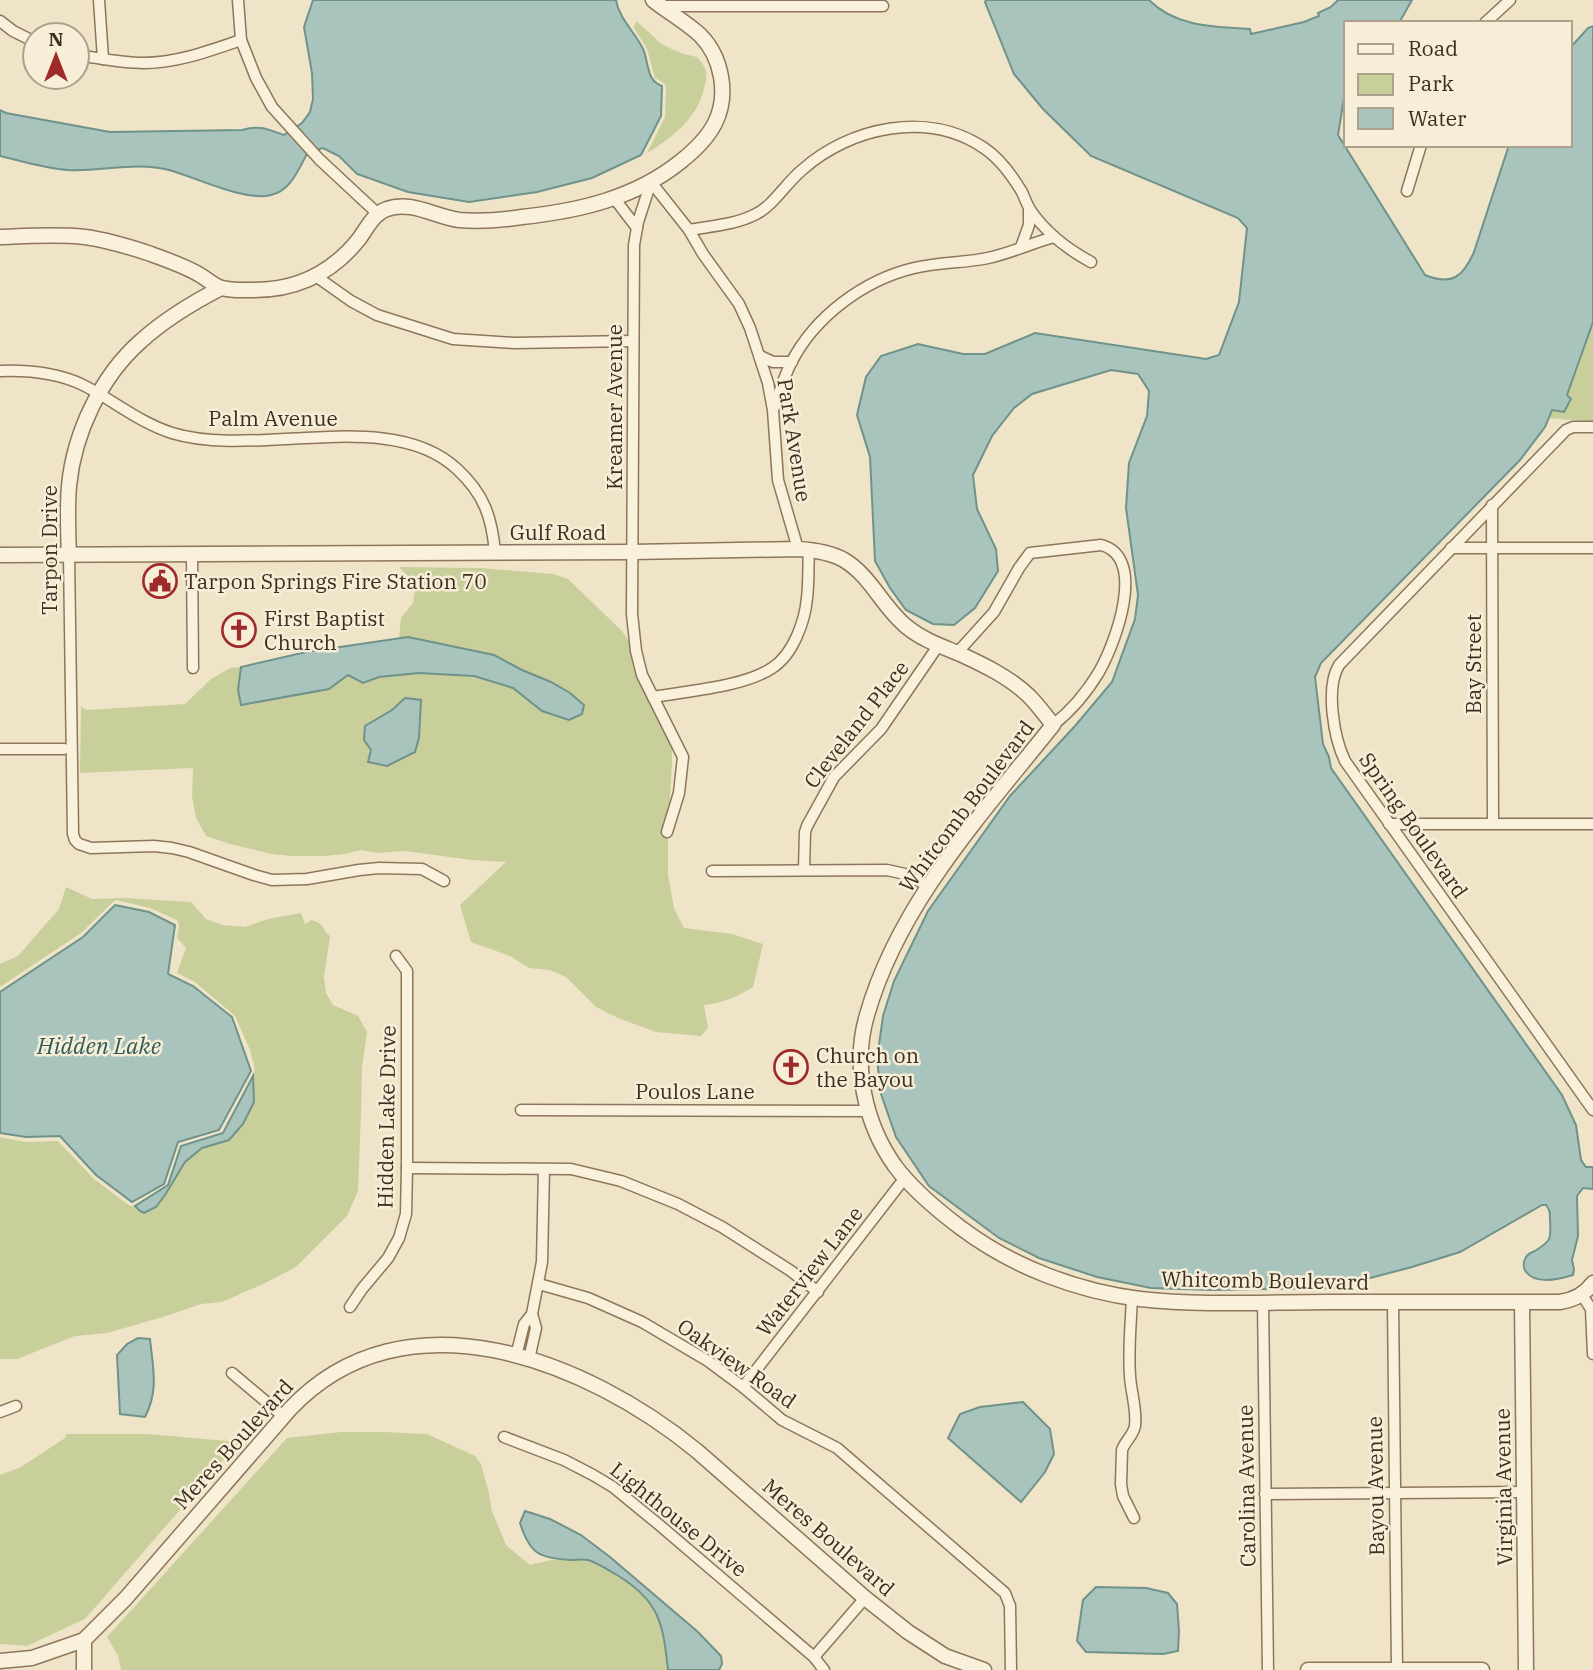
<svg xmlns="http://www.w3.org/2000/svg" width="1593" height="1670" viewBox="0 0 1593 1670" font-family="'IBM Plex Serif',serif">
<rect width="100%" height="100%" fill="#f0e4c8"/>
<g fill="#c9cf9b" fill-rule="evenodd">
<path d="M636 21C644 27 651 34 658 41 668 49 685 55 697 57 701 61 704 66 706 71 707 77 706 82 704 88 698 118 672 138 647 153L665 117 666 87 664 83 655 78 647 49 634 28Z"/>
<polygon points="1593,322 1593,422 1548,418 1552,410 1567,395"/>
<path d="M399 567 480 568 553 574 568 579 622 631 631 645 637 677 649 703H651L672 743V764L669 811 661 835 668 838V874L674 908 684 928 732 934 763 944 753 987C737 997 723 1003 704 1005L708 1028 701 1036 656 1032 618 1018 596 1007 566 977 550 970 529 968 510 956 471 942 460 905 506 862 472 860 404 851 379 853 361 850 345 854 324 856H292L271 854 230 844 206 836 196 818 192 796 193 768 80 773 81 706 86 710 185 704 211 679 230 668 241 667 238 690 242 705 329 689 348 675 363 683 379 677 419 673 474 676 513 688 542 711 570 693 551 682 522 670 494 655 408 637 399 639 401 618 413 603 415 588 410 578ZM405 698 415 752 387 766 369 762 371 750 364 740 365 726 392 710Z"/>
<path d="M66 887 92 899 125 898 191 902 206 919 222 925 245 927 268 919 301 913 305 924 311 920C325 923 321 929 330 936L324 977 326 993 333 1005 358 1016 367 1032 362 1068 361 1113 358 1191 347 1216 296 1267 263 1284 222 1302 201 1304 163 1317 107 1333 75 1336 17 1359H0V1137L25 1142 58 1141 94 1179 130 1206H135L139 1211 144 1213 156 1207 165 1195 185 1162 202 1148 229 1140 254 1102 253 1076 255 1070 250 1050 235 1016 195 982 177 973 186 948 177 938 179 925 177 920 150 908 116 900 113 902 81 933 0 987V964L18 956 59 909Z"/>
<path d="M341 1432H384L427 1434 475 1456 481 1464 489 1493 492 1511 506 1545 530 1565C549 1560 570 1555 589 1561 612 1567 645 1592 657 1612 666 1629 666 1651 668 1670H121L118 1656 107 1637 287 1438Z"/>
<polygon points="66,1434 147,1434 239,1442 85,1619 27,1646 0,1644 0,1475 21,1467 65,1438"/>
</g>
<g fill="#a9c4bc" stroke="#6f938a" stroke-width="2">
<path d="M313 0H616C619 19 635 32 643 49 649 62 646 81 662 86L661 116 641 155 592 178 537 192 469 202 408 192 357 174 339 156 323 148 308 152C299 168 291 191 271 195 245 202 195 177 169 170 136 161 102 172 68 170 47 169 21 161 0 156V110L6 113 110 132 242 130C260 125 267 129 284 135L302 123 310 112 313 99 312 73 304 27Z"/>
<path d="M986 0H1149C1176 27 1214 27 1250 29L1251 34 1304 22 1319 16 1318 13 1331 7 1338 0H1412L1399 23H1346V85L1338 135 1425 275C1452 286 1463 277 1474 252L1509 145H1570V48L1588 28 1593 26V322L1567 395 1571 399 1564 412 1552 410 1545 427 1520 460 1321 663 1315 677 1323 744 1329 757 1331 768 1562 1095 1576 1125 1581 1160 1586 1167H1593V1189L1583 1188 1577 1196 1578 1236 1572 1260 1574 1269 1573 1275C1560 1279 1536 1285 1526 1272 1523 1268 1523 1262 1526 1257 1528 1254 1532 1252 1535 1251 1552 1240 1551 1239 1550 1220 1550 1213 1550 1210 1546 1205H1542L1460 1252 1412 1267 1332 1288 1212 1290 1151 1288 1097 1277 1039 1258 999 1238 929 1186 896 1137 881 1094 877 1059 883 1016 894 981 928 911 1010 796 1075 726 1112 682 1135 619 1138 595 1126 508 1129 463 1147 416 1149 391 1138 374 1111 370 1032 394 1014 408 992 436 973 475 977 509 996 549 998 571 975 608 954 625 933 624 906 610 890 588 875 561 870 457 857 415 866 377 881 356 918 344 963 354H985L1035 333 1206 359 1219 355 1239 302 1247 228 1238 218 1091 156 1043 109 1014 74 985 2Z"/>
<polygon points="408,637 494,655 522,670 551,682 570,693 584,705 582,714 569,720 542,711 513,688 474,676 419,673 379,677 363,683 348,675 329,689 241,705 238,690 241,667 306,652"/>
<polygon points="405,698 421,700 419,738 415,752 387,766 368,762 371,750 364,740 365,726 392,710"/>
<polygon points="115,905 149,912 175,925 168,974 193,986 232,1017 251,1071 219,1130 178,1142 164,1184 132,1202 96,1175 60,1136 26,1137 0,1133 0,992 83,937"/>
<polygon points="253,1076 254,1102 243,1124 229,1140 202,1148 185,1162 165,1195 156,1207 144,1213 140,1211 135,1206 168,1185 181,1146 223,1133"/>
<path d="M138 1338 150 1339C153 1368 159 1390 145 1417L120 1414 117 1355 127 1344Z"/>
<polygon points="1023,1402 1050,1429 1054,1454 1045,1472 1021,1502 948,1438 960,1414 980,1407"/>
<path d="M525 1511 550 1519 581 1535 610 1557 698 1632 721 1656 722 1664 719 1670H668C663 1624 660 1601 617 1575 608 1570 598 1563 588 1560 583 1559 577 1560 572 1560 540 1558 530 1555 520 1523Z"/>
<polygon points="1096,1587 1146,1588 1168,1593 1177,1604 1179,1631 1178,1651 1163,1654 1086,1652 1077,1641 1083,1600"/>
</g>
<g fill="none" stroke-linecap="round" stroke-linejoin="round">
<g stroke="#8d765c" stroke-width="13">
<g id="minor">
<polyline points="99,0 103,59"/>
<polyline points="238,0 241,40 256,78 272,107 319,159 377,213"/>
<polyline points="660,6 883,6"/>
<polyline points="0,21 13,31 35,42"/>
<polyline points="1485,23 1510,0"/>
<path d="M77 55C99 58 121 63 143 63 177 63 209 51 241 40"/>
<polyline points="651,182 638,222 634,245 632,614 636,651 642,675 683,757 679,793 667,832"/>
<polyline points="651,182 689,230 703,254 739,304 750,328 768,383 773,410 778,480 798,549"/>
<polyline points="1407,191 1421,145"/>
<polyline points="614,198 637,228"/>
<path d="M689 230C711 226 735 225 756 214 774 205 786 183 802 170 850 127 928 110 984 148 999 158 1013 177 1022 192 1025 199 1027 205 1031 211 1047 234 1067 249 1091 262"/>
<polyline points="1021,247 1029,225 1029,210"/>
<polyline points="317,277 351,301 377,315 453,339 514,343 633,341"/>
<polyline points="760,356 773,362 792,362"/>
<path d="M0 371C27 370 58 373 83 385 113 400 140 423 172 433 256 459 390 406 457 469 484 494 492 517 495 553"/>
<path d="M774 408C779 393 784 377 791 363 815 316 864 280 914 268 939 262 964 263 988 258 1011 253 1032 243 1054 237"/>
<path d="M1593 427H1573L1566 430 1339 665C1325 688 1334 738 1345 761L1593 1110"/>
<polyline points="1492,505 1493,823"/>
<polyline points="1451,548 1593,548"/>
<polyline points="69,555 73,834 75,840 79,844 91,848 154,846 172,848 189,852 254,875 272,880 307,879 359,870 379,868 422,869 444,881"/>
<polyline points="192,555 193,668"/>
<path d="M957 653 994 612 1019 568 1030 553 1101 545C1148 557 1115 644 1099 672 1087 692 1071 711 1053 725"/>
<path d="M653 697C687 691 744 687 772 668 793 655 805 621 807 598 809 582 808 566 809 550"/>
<polyline points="0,749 64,749"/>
<polyline points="1389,824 1593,824"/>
<polyline points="804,869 805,832 807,826 834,777 881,729 938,646"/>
<polyline points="712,871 887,870 905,874 929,886"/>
<polyline points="521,1110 869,1111"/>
<polyline points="407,1168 571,1169 621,1181 678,1204 722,1227 791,1271 818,1292"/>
<polyline points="539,1284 588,1298 642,1322 708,1361 743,1387 782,1420 837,1448 1005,1593 1010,1606 1011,1670"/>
<polyline points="1582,1295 1591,1309 1593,1354"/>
<path d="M1132 1297C1131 1323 1128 1350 1130 1376 1131 1393 1137 1409 1135 1426 1133 1436 1125 1441 1122 1450L1121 1484 1123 1496 1134 1518"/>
<polyline points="1263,1302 1268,1670"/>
<polyline points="1393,1302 1397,1669"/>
<polyline points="350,1307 362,1289 388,1258 399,1238 406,1214 407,1168 407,971 396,956"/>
<polyline points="532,1314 542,1262 544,1169"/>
<polyline points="516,1356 524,1324 532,1314 536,1328 529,1359"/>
<polyline points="232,1373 283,1416"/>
<polyline points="743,1387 904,1179"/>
<polyline points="0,1412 16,1406"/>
<polyline points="504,1437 564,1460 593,1475 613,1487 657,1523 814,1657 824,1670"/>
<polyline points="1265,1494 1525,1492"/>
<polyline points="814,1657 865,1598"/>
</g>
</g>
<g stroke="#8d765c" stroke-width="17">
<g id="tertiary">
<path d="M0 237C28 236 57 234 85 237 107 240 130 247 151 254 167 260 185 266 200 275 207 279 214 286 222 288 232 291 244 290 254 290 298 290 332 273 359 239 367 228 374 213 387 209 411 200 436 217 459 220 480 222 502 220 522 217 579 211 635 198 680 162 694 151 707 139 715 123 729 95 722 57 700 35 686 22 668 12 653 0"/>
<path d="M0 555 632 552 798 549C814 550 830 552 844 560 871 576 883 608 907 627 923 640 941 646 960 654 984 665 1009 677 1029 696 1038 705 1045 715 1053 725 982 814 899 903 867 1015 852 1065 865 1124 895 1166 913 1190 937 1210 961 1228 1013 1267 1077 1291 1140 1299 1202 1306 1267 1302 1329 1302 1406 1302 1483 1302 1560 1302 1574 1300 1585 1294 1593 1283"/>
<path d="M69 555C68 532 67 509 69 486 74 433 101 376 141 341 165 319 192 303 221 288"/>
<polyline points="1522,1303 1526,1670"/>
<polyline points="84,1640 84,1670"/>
<path d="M0 1661 32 1658 84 1640 126 1598 290 1409C405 1287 587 1361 697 1451L865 1598 908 1632 945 1656 984 1670"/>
<polyline points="1308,1670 1482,1670"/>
</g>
</g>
<use href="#minor" stroke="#faf1dc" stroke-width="10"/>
<use href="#tertiary" stroke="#faf1dc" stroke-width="14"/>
</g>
<defs>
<g id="civic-ring" transform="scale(1.75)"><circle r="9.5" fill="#f7eed8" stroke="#9e2a2b" stroke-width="1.5"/><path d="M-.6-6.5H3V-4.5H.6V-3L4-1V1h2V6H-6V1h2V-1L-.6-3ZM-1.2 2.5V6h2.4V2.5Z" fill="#9e2a2b"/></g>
<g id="church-ring" transform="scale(1.75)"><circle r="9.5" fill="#f7eed8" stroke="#9e2a2b" stroke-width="1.5"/><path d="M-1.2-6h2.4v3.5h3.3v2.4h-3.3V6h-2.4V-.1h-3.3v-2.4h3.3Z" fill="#9e2a2b"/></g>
</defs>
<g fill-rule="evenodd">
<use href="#civic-ring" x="160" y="581"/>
<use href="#church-ring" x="239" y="630"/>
<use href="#church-ring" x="791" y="1067"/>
</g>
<g text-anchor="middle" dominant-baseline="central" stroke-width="5" stroke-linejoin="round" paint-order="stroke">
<g font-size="21" fill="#3d2e20" stroke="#f7eed8">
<text transform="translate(614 407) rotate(-90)">Kreamer Avenue</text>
<text x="273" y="418">Palm Avenue</text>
<text transform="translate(795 440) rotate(81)">Park Avenue</text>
<text x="558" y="532">Gulf Road</text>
<text transform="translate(49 550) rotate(-90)">Tarpon Drive</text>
<text transform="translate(1473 664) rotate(-90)">Bay Street</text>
<text transform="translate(856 724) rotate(-52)">Cleveland Place</text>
<text transform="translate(966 806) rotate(-53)">Whitcomb Boulevard</text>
<text transform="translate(1414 825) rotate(55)">Spring Boulevard</text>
<text x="695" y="1091">Poulos Lane</text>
<text transform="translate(386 1117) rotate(-89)">Hidden Lake Drive</text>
<text transform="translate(809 1271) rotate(-52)">Waterview Lane</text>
<text transform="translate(1265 1280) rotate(1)">Whitcomb Boulevard</text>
<text transform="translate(737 1363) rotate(35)">Oakview Road</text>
<text transform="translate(233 1444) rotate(-48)">Meres Boulevard</text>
<text transform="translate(1246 1486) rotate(-91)">Carolina Avenue</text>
<text transform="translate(1375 1486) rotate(-91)">Bayou Avenue</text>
<text transform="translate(1503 1487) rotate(-91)">Virginia Avenue</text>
<text transform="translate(679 1519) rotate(39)">Lighthouse Drive</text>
<text transform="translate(829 1537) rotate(41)">Meres Boulevard</text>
</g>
<g font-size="21" fill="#3d2e20" stroke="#f7eed8" text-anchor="start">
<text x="184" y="581">Tarpon Springs Fire Station 70</text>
<text x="264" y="618">First Baptist<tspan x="264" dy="24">Church</tspan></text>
<text x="816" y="1055">Church on<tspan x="816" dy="24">the Bayou</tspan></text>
</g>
<g font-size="23" font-style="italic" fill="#2f5d5a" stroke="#f7eed8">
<text x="99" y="1045">Hidden Lake</text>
</g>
</g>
<rect x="1344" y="21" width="228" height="126" fill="#f7eed8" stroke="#ada18e" stroke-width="2"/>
<rect x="1358" y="44" width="35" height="10" fill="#faf1dc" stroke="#ada18e" stroke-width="2"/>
<text x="1408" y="56" font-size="21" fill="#3d2e20">Road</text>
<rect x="1358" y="74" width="35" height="21" fill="#c9cf9b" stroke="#ada18e" stroke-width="2"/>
<text x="1408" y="91" font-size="21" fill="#3d2e20">Park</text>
<rect x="1358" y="108" width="35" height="21" fill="#a9c4bc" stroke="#ada18e" stroke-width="2"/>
<text x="1408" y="126" font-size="21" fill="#3d2e20">Water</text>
<g transform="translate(56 56)"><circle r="33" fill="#f7eed8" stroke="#ada18e" stroke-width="2"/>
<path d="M0-5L12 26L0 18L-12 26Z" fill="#9e2a2b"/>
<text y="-10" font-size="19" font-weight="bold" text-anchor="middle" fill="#3d2e20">N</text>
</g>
</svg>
